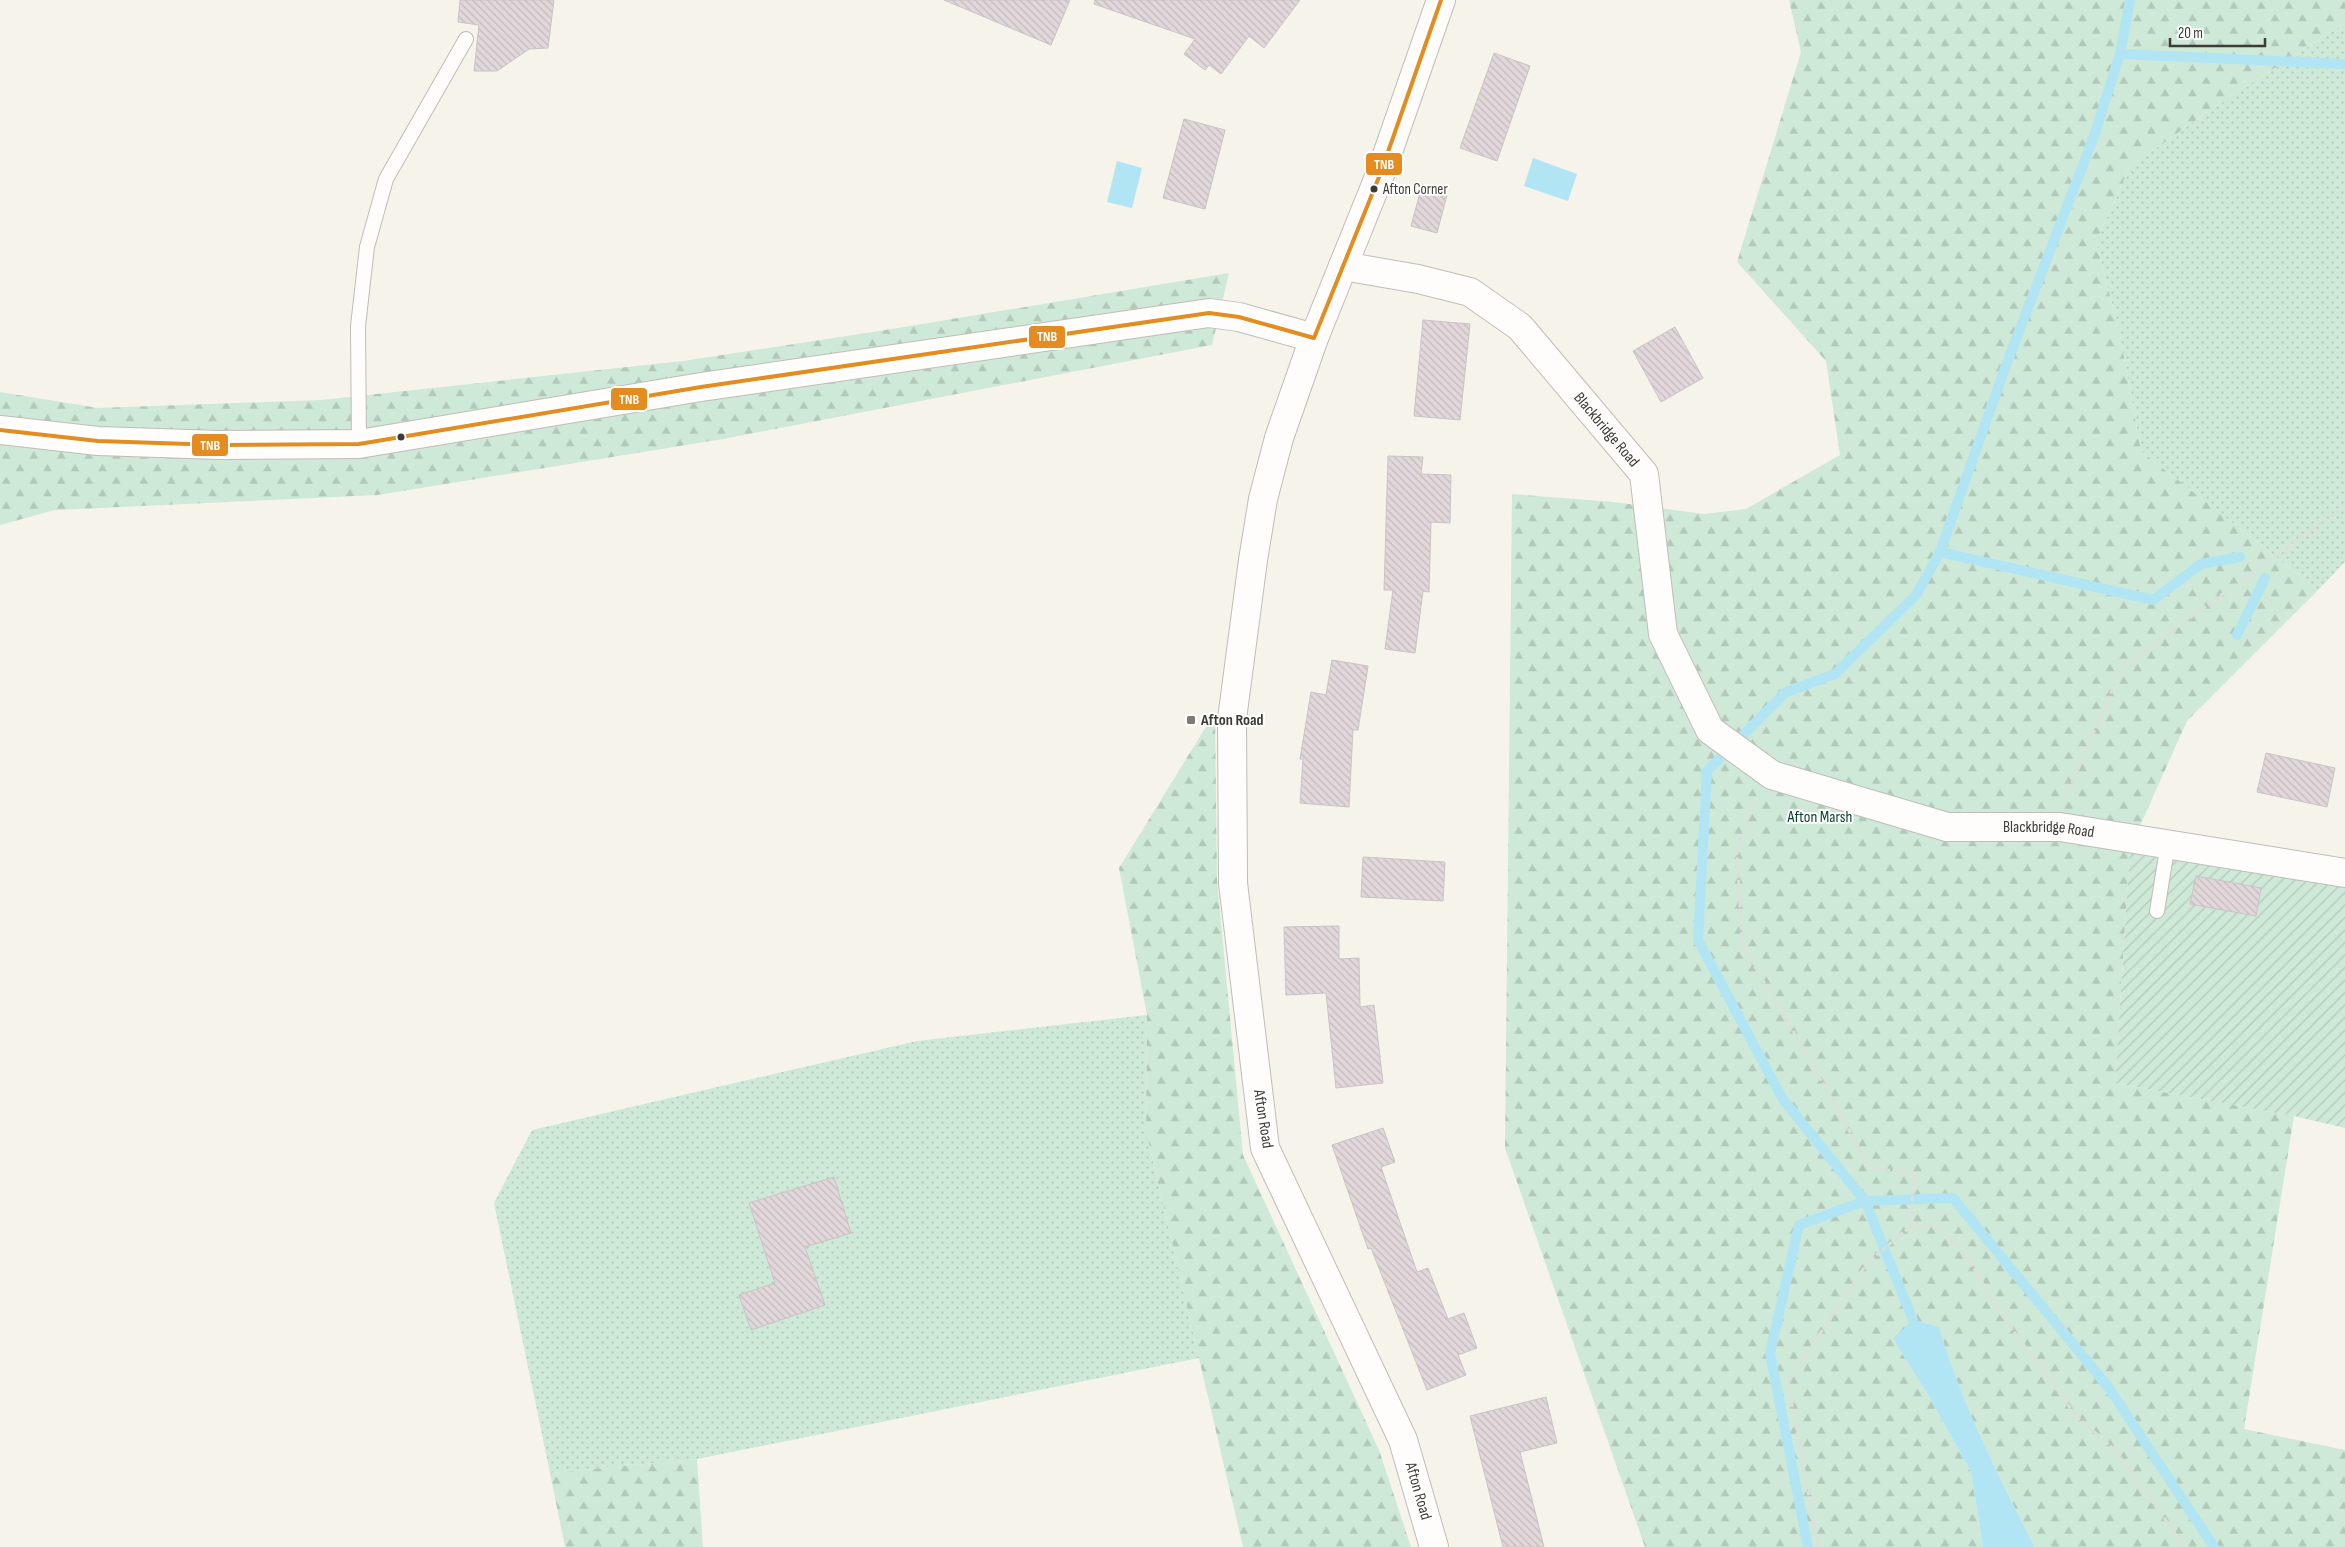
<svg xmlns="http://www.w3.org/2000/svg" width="2345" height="1547" viewBox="0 0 2345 1547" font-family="'Sofia Sans Condensed',sans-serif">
<defs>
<pattern id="grass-dots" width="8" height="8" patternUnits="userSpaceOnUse" patternTransform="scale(1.25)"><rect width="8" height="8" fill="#cee9d8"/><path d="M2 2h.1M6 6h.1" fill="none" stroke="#b2c9ba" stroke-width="1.8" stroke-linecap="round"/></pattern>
<pattern id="forest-firs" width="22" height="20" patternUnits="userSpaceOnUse" patternTransform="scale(1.25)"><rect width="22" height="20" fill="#cee9d8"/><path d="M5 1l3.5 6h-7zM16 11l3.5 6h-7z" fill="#b2c9ba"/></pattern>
<pattern id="garden-furrows" width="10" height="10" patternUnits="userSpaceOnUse" patternTransform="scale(1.25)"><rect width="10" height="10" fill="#cee9d8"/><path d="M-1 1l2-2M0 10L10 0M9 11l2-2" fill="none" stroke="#b2c9ba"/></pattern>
<pattern id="building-back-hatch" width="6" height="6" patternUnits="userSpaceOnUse" patternTransform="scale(1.25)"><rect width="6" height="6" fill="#e2d8dc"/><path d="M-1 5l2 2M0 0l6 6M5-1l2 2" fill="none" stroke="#c3babd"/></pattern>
</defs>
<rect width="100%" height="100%" fill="#f6f3eb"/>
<g fill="url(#grass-dots)">
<polygon points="2345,23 2345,562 2318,590 2141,451 2120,335 2096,242 2130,166 2234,94"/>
<polygon points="1147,1015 1146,1131 1199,1358 697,1459 550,1473 494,1203 532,1130 917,1041"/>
</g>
<g fill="url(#forest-firs)">
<path d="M1789 0H2345V23L2234 94 2130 166 2096 242 2120 335 2141 451 2318 590 2187 721 2130 848 2115 1083 2294 1116 2244 1429 2345 1450V1547H2035C1998 1475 1962 1406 1939 1328L1893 1339 1928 1395 1971 1472 1983 1547H1645L1505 1148 1512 494 1614 502 1704 514 1746 509 1840 455 1826 361 1737 262 1801 52Z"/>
<polygon points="1229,273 1212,345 723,439 378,495 55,510 0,525 0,392 98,408 321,400 683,361 892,329"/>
<polygon points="1215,712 1217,880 1243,1155 1379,1450 1411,1547 1243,1547 1146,1131 1147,1015 1119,868"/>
<polygon points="697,1459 703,1547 565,1547 550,1473"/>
</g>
<polygon fill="url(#garden-furrows)" points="2130,848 2345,882 2345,1128 2294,1116 2115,1083"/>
<g fill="#b1e5f3">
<polygon points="1533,158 1577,174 1568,201 1524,186"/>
<polygon points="1117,161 1142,168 1132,208 1107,202"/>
<path d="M1913 1320 1939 1327C1962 1405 1998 1475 2035 1547H1983L1971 1472 1928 1395 1893 1339Z"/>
</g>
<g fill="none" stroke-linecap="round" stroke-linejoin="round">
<g stroke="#b1e5f3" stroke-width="10">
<polyline points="2120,54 2345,64"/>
<polyline points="1940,552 2153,600 2201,564 2240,557"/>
<polyline points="2237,635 2265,578"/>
<polyline points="1913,1320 1865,1201 1782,1098 1698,940 1707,771 1786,692 1835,674 1916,595 1940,552 2005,368 2094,136 2120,54 2130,0"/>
<polyline points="1808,1547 1770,1353 1799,1225 1865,1201 1953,1198 2109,1388 2214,1547"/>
</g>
</g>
<g fill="url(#building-back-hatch)" stroke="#c8c4c2">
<polygon points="460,0 554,0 548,48 529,49 497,71 474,71 479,25 458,22"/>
<polygon points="944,0 1070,0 1051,45"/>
<polygon points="1095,0 1300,0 1264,48 1249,36 1221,74 1209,65 1205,70 1184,54 1195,39 1094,4"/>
<polygon points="1494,53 1530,66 1497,161 1460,148"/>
<polygon points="1184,119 1225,130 1205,209 1163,198"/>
<polygon points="1421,189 1447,195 1437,233 1411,226"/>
<polygon points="1423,320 1470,324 1460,420 1414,416"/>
<polygon points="1675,327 1703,378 1661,402 1633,351"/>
<polygon points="1388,456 1423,457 1421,474 1451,475 1450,523 1431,522 1429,592 1423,591 1415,653 1385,649 1393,590 1384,590"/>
<polygon points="1332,660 1368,666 1358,730 1353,730 1349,807 1300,803 1303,759 1300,759 1311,692 1326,695"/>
<polygon points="2266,753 2335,768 2327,807 2257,792"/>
<polygon points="1363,857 1445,862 1443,901 1361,897"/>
<polygon points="2196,876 2261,888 2256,916 2190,904"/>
<polygon points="1339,926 1339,959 1359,958 1360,1007 1374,1005 1383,1083 1336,1088 1326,993 1286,995 1284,927"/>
<polygon points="1383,1128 1395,1162 1381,1167 1417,1272 1428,1268 1448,1319 1464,1313 1477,1348 1458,1355 1466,1375 1427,1390 1371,1248 1368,1249 1332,1145"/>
<polygon points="834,1177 851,1233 805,1247 825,1305 751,1330 739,1295 775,1283 749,1203"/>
<polygon points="1546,1397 1557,1443 1520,1452 1544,1547 1503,1547 1470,1416"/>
</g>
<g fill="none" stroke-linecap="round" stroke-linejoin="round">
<g stroke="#c0bdb7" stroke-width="16">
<g id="service">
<polyline points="359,444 358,326 367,247 386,179 466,39"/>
<polyline points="2157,911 2168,843"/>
</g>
</g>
<g stroke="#c0bdb7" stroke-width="30">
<g id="minor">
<path id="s1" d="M1343 266 1418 279 1470 292 1520 327 1644 474 1663 634 1710 730 1772 775 1947 827H2060L2345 873"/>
</g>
</g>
<g stroke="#c0bdb7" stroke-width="30">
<polyline id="secondary" points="0,430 98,441 219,445 359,444 701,387 1209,313 1239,317 1314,338"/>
</g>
<g stroke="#c0bdb7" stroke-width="30">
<polyline id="primary" points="1434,1547 1403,1440 1265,1148 1233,883 1232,719 1253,560 1263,499 1279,438 1314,338 1381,172 1441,0"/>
</g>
<g stroke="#dfdedc" stroke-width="3" stroke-dasharray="5 2.5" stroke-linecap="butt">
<polyline points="2066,797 2122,667 2345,505"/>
<polyline points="1756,801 1750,812 1737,851 1742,945 1805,1051 1870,1168 1914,1173 1911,1226"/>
<polyline points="1818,1547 1788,1382 1868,1262 1911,1226 1936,1227 1962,1249 2003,1317 2077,1417 2115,1450 2185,1547"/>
</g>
<use href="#service" stroke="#fefdfc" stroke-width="14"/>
<use href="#minor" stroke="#fefdfc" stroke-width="28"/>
<use href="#secondary" stroke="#fefdfc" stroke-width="28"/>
<use href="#primary" stroke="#fefdfc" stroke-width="28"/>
<g stroke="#fff" stroke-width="8">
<polyline id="bus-1" points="0,430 98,441 219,445 359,444 701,387 1209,313 1239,317 1314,338 1381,172 1441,0"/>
</g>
<use href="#bus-1" stroke="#e48c20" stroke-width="4"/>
</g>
<g fill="#3d3b35" stroke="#fff" stroke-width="2">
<circle cx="1374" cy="189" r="4.5"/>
<circle cx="401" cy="437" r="4.5"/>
</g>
<rect fill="#7e7b75" stroke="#fff" stroke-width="2" x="1186" y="715" width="10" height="10" rx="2.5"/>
<g text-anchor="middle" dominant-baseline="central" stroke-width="4" stroke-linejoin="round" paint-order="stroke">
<g font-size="15" fill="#3d3b35" stroke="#fff" text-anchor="start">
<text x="1383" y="189">Afton Corner</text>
</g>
<g font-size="16" fill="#3d3b35" stroke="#fff">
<text stroke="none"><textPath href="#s1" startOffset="325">Blackbridge Road</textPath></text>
<text stroke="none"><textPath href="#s1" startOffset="1012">Blackbridge Road</textPath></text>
<text transform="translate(1263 1119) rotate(81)">Afton Road</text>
<text transform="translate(1418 1491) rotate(74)">Afton Road</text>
</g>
<g font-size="16" font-weight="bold" fill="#3d3b35" stroke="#fff" text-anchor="start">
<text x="1201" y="720">Afton Road</text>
</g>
<g font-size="16" fill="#053e2a" stroke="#fff">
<text x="1820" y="817">Afton Marsh</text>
</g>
</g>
<g stroke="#fff" stroke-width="2">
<rect x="1365" y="152" width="38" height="24" rx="5" fill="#e48c20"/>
<rect x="1028" y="325" width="38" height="24" rx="5" fill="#e48c20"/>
<rect x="610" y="387" width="38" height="24" rx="5" fill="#e48c20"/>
<rect x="191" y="433" width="38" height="24" rx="5" fill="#e48c20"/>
</g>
<g font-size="14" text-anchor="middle" font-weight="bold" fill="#fff">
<text x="1384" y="169">TNB</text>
<text x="1047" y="341">TNB</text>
<text x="629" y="404">TNB</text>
<text x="210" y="450">TNB</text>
</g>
<path d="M2170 38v8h95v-8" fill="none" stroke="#3d3b35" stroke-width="2.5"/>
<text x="2178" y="38" font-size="15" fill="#3d3b35" stroke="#ffffff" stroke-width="4" paint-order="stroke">20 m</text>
</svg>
